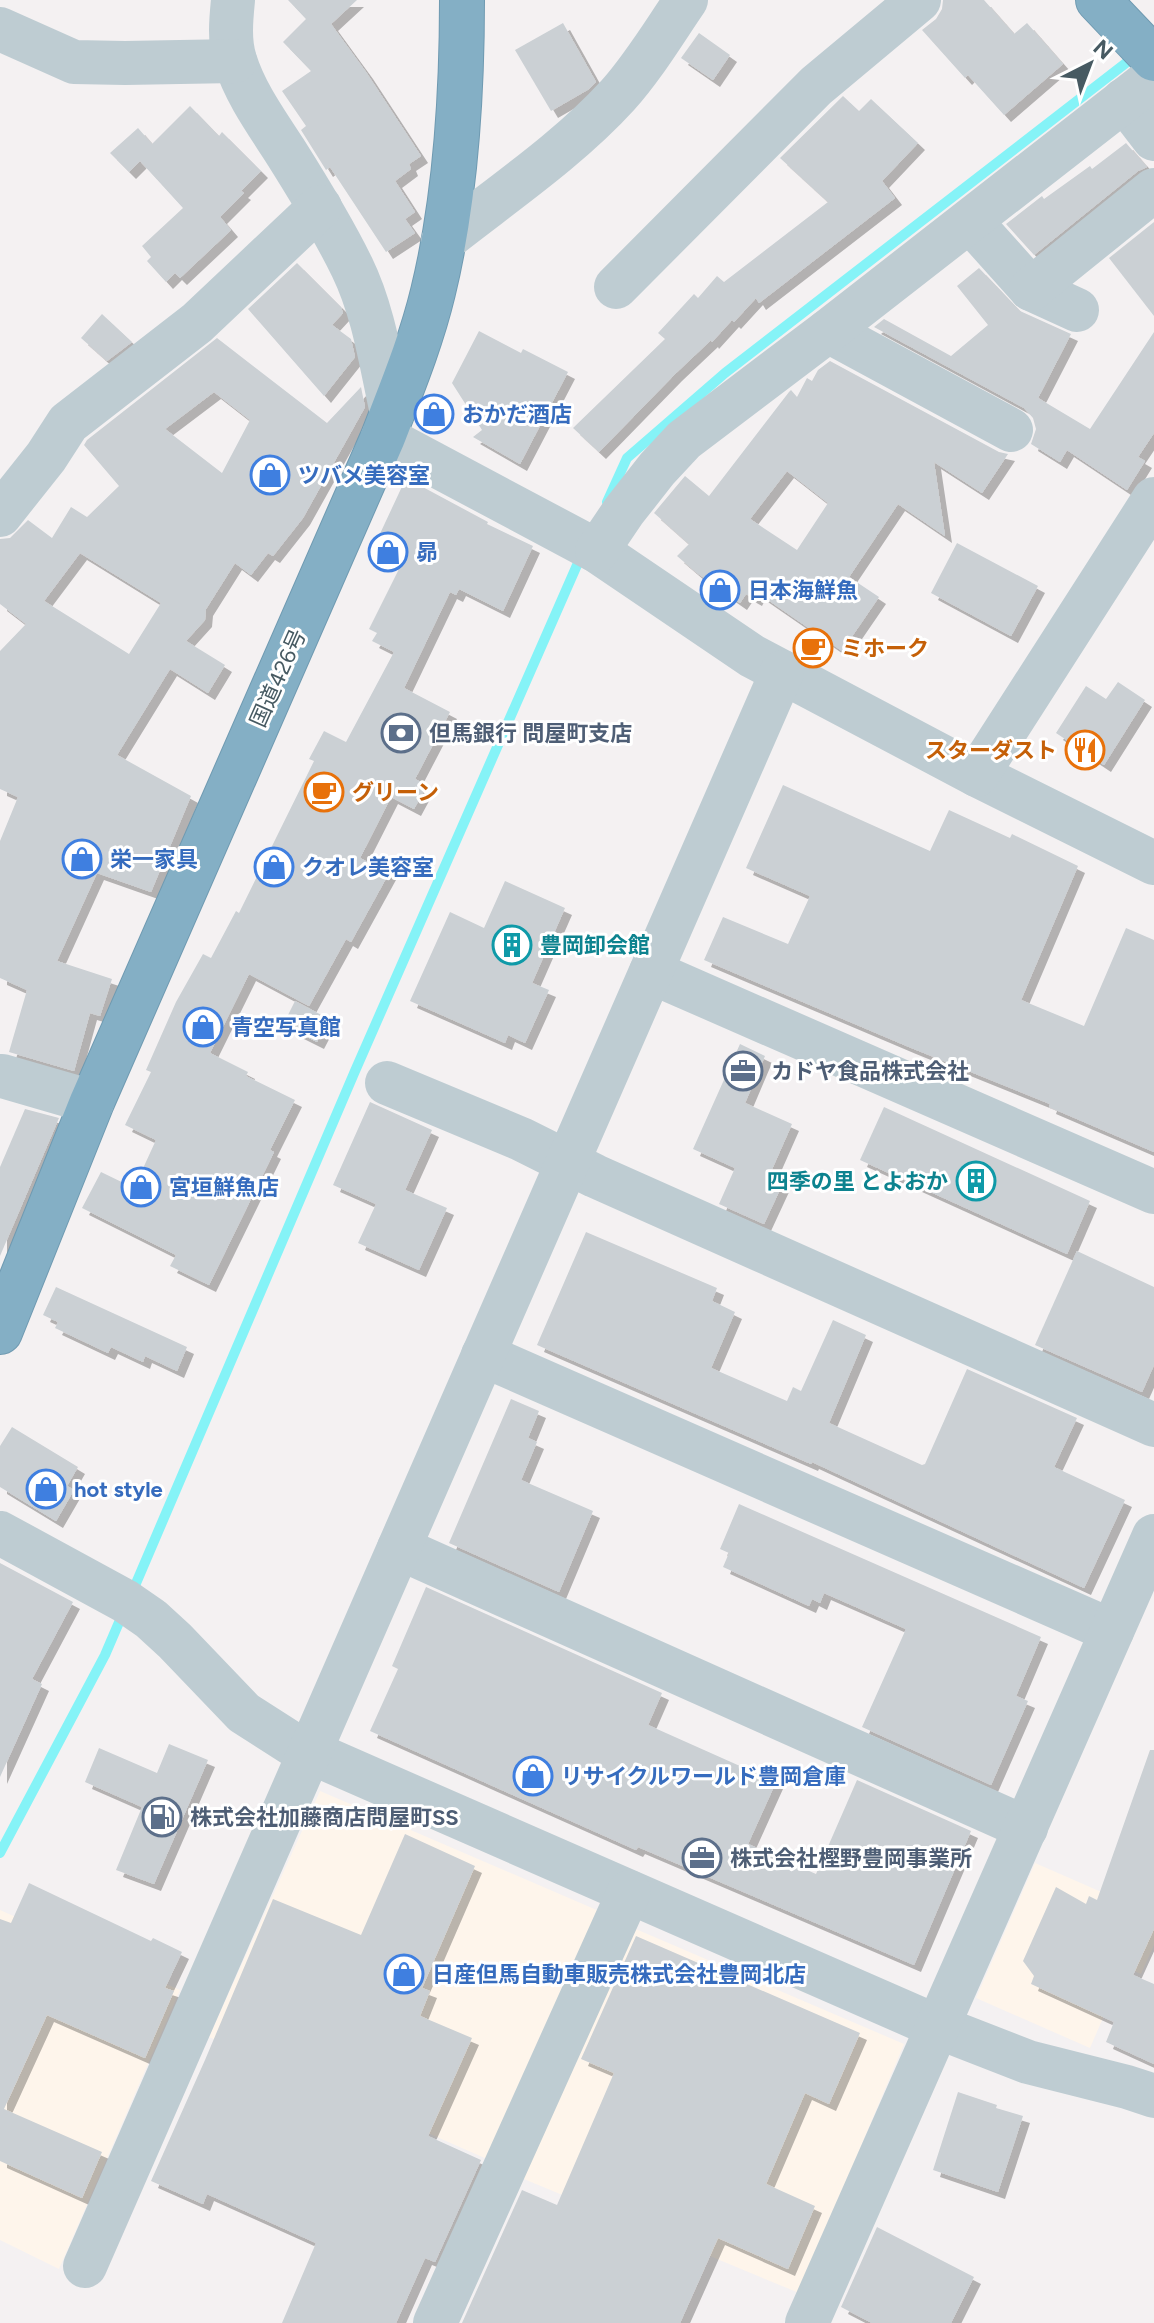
<svg xmlns="http://www.w3.org/2000/svg" width="1154" height="2323" viewBox="0 0 1154 2323" font-family="Figtree,'Noto Sans JP',sans-serif">
<defs>
<filter id="shadow"><feDropShadow dx="7" dy="7" stdDeviation="0" flood-color="#0004"/></filter>
</defs>
<rect width="100%" height="100%" fill="#f4f1f2"/>
<g fill="#fef5eb">
<polygon points="320,1791 599,1911 487,2159 209,2037"/>
<polygon points="1035,1863 1154,1915 1154,1945 1141,1974 1125,1967 1090,2048 976,1998"/>
<polygon points="0,1910 180,1990 59,2269 0,2240"/>
<polygon points="631,1927 904,2044 799,2293 519,2177"/>
</g>
<g fill="none" stroke-linecap="round" stroke-linejoin="round">
<g stroke="#85f3f7" stroke-width="10">
<polyline points="607,502 627,458 725,373 1135,56"/>
<polyline points="131,1595 355,1071 581,556"/>
<polyline points="0,1853 105,1655 123,1613"/>
</g>
</g>
<g fill="#cbd0d4" fill-rule="evenodd" filter="url(#shadow)">
<polygon points="288,0 357,0 331,24 366,72 421,156 409,164 411,169 395,181 415,212 405,219 415,233 386,252 330,167 326,170 301,130 306,126 282,91 311,71 283,42 306,19"/>
<polygon points="943,0 984,0 1014,34 1027,23 1063,64 1004,115 968,75 965,78 922,30 936,19 942,9"/>
<polygon points="563,23 596,82 589,89 551,111 515,50"/>
<polygon points="699,33 730,55 713,80 681,58"/>
<polygon points="843,96 859,111 871,99 918,143 882,181 895,198 759,303 756,298 734,322 732,320 712,342 711,340 675,374 599,452 573,428 665,339 658,333 694,294 698,298 717,276 724,282 828,202 780,158"/>
<polygon points="190,106 219,136 222,132 261,171 241,191 244,193 220,217 231,230 180,278 175,273 166,282 147,261 151,257 142,246 183,208 140,161 129,172 110,153 138,128 152,144"/>
<polygon points="1126,143 1147,167 1138,171 1034,255 1006,224 1042,196 1044,199 1090,166 1092,169"/>
<polygon points="1154,222 1154,316 1109,258"/>
<polygon points="297,263 341,307 343,313 332,325 351,339 355,357 324,396 248,309"/>
<polygon points="979,268 1020,311 1071,334 1038,398 1090,429 1154,332 1154,433 1138,457 1145,461 1127,490 1067,450 1060,462 1031,444 1036,429 1033,418 1024,408 874,327 884,319 951,356 988,325 957,286"/>
<polygon points="102,314 132,342 107,361 81,338"/>
<polygon points="479,331 521,353 523,349 568,372 520,464 473,437 482,430 452,383"/>
<path d="M217 338 327 423 361 387 365 407 303 518 273 556 268 553 251 575 235 563 206 609 205 620 186 641 225 665 208 693 170 669 117 755 191 796 151 892 97 873 57 961 112 979 100 1016 90 1013 74 1071 9 1052 27 990 0 978V841L18 797 0 789V651L26 624 0 604V539L10 538 28 520 52 538 71 507 87 517 119 486 84 445 87 440ZM214 392 250 420 222 473 165 429ZM80 553 161 603 129 654 44 601Z"/>
<path d="M830 361 999 452 1008 454 982 493 934 462 945 536 898 504 849 577 879 597 842 651 758 593 755 599 746 594 740 603 697 573 677 556 689 544 654 513 685 476 709 496 789 392 791 390 797 397 807 378 812 381 818 370ZM787 471 828 503 797 550 750 519Z"/>
<polygon points="406,478 488,522 487,524 533,546 503,611 459,589 456,595 450,592 404,688 450,712 415,779 427,785 414,809 391,797 360,858 389,873 351,942 346,939 309,1006 249,974 210,1053 248,1072 246,1076 295,1100 270,1150 274,1152 209,1285 170,1266 176,1255 82,1208 101,1172 134,1188 156,1140 125,1125 151,1072 146,1070 176,1002 203,954 211,958 236,911 239,913 314,761 309,759 324,731 346,742 394,652 372,641 377,633 369,629 400,567 371,553"/>
<polygon points="957,543 1038,586 1011,636 931,593"/>
<polygon points="1118,682 1145,700 1104,765 1056,733 1086,686 1106,699"/>
<polygon points="783,785 930,851 949,810 1010,838 1012,834 1078,866 1021,1000 1084,1026 1126,928 1154,940 1154,1152 1049,1107 1050,1104 909,1047 704,960 723,917 788,944 810,896 746,868"/>
<polygon points="505,881 565,908 532,983 549,990 525,1043 508,1035 505,1043 410,1001 450,912 484,928"/>
<polygon points="295,1001 329,1019 317,1042 283,1025"/>
<polygon points="740,1044 765,1056 745,1103 792,1124 769,1176 783,1183 764,1224 719,1204 735,1168 693,1149"/>
<polygon points="370,1102 432,1130 405,1190 447,1208 419,1270 358,1243 376,1204 333,1185"/>
<polygon points="884,1107 1090,1201 1067,1254 860,1160"/>
<polygon points="25,1109 59,1118 0,1256 0,1167"/>
<polygon points="586,1232 717,1288 712,1301 735,1312 711,1368 787,1401 793,1387 801,1391 833,1320 866,1335 829,1423 922,1465 925,1464 967,1369 1077,1418 1054,1467 1125,1500 1084,1588 812,1462 811,1464 537,1345"/>
<polygon points="1077,1251 1154,1287 1154,1365 1142,1392 1035,1345"/>
<polygon points="56,1287 187,1347 177,1371 145,1356 143,1362 111,1347 108,1353 55,1328 58,1322 43,1315"/>
<polygon points="511,1399 539,1411 528,1438 537,1442 521,1480 593,1511 559,1592 449,1543"/>
<polygon points="12,1427 78,1467 67,1486 74,1490 56,1521 0,1487 0,1446"/>
<polygon points="739,1504 1041,1637 1016,1696 1028,1701 991,1785 862,1727 906,1629 824,1593 820,1603 812,1599 809,1606 723,1567 729,1553 720,1549"/>
<polygon points="0,1563 73,1602 32,1679 42,1684 0,1777"/>
<polygon points="426,1587 662,1693 648,1725 776,1782 748,1844 816,1874 857,1780 971,1831 914,1965 638,1847 636,1850 370,1731 398,1669 392,1666"/>
<polygon points="169,1744 208,1760 154,1884 116,1870 142,1807 85,1782 99,1748 157,1773"/>
<polygon points="1150,1750 1154,1750 1154,1929 1133,1975 1154,1984 1154,2064 1106,2042 1114,2022 1031,1984 1034,1976 1023,1961 1056,1887 1086,1904 1089,1896 1097,1900"/>
<polygon points="405,1834 475,1866 422,1988 430,1991 420,2016 472,2038 428,2136 481,2160 435,2262 425,2258 396,2323 282,2323 316,2243 207,2194 203,2204 151,2181 205,2060 273,1899 361,1935"/>
<polygon points="29,1883 151,1941 153,1938 182,1952 165,1988 174,1991 145,2058 47,2015 4,2109 102,2152 82,2198 0,2161 0,1919 11,1923"/>
<polygon points="636,1936 860,2033 829,2104 805,2093 766,2184 815,2206 788,2269 718,2238 680,2323 462,2323 522,2190 557,2205 614,2073 581,2059"/>
<polygon points="958,2092 997,2105 996,2108 1023,2116 998,2192 933,2170"/>
<polygon points="877,2227 974,2277 951,2323 872,2323 841,2307"/>
</g>
<g fill="none" stroke-linecap="round" stroke-linejoin="round">
<g stroke="#6f9ab1" stroke-width="46">
<g id="highway">
<polyline points="1098,0 1154,59"/>
<path d="M0 1332 92 1102 383 437C401 390 421 342 433 292 456 198 462 97 462 0"/>
</g>
</g>
<g stroke="#beccd2" stroke-width="44">
<path d="M233 0C231 20 229 41 235 60 245 93 267 123 285 151 309 189 332 226 352 267 374 312 381 364 392 413"/>
<polyline points="0,29 74,62 125,63 235,61"/>
<polyline points="1124,100 1154,139"/>
<polyline points="970,221 1031,289 1077,310"/>
<path d="M443 241C501 195 568 150 618 95 644 66 664 32 686 0"/>
<polyline points="616,287 816,86 919,0"/>
<polyline points="1031,289 1154,190"/>
<polyline points="828,331 1011,430"/>
<polyline points="383,437 597,551 752,656 977,775 1154,863"/>
<polyline points="0,515 46,457 68,423 197,323 320,207"/>
<polyline points="597,551 624,511 657,469 684,440 828,331 1154,77"/>
<polyline points="977,775 1154,499"/>
<polyline points="651,972 1154,1192"/>
<polyline points="2,1076 92,1102"/>
<polyline points="387,1083 521,1139 595,1176 1154,1425"/>
<polyline points="483,1355 1112,1631"/>
<polyline points="0,1533 125,1601 151,1619 175,1641 244,1713 294,1745 938,2027 1028,2062 1127,2087 1154,2096"/>
<polyline points="399,1548 1026,1828"/>
<polyline points="85,2266 782,672"/>
<polyline points="435,2323 629,1892"/>
<polyline points="807,2323 1154,1536"/>
</g>
<use href="#highway" stroke="#84afc5" stroke-width="44"/>
</g>
<defs>
<g id="shop-ring" transform="scale(2)"><circle r="9.5" fill="#fff" stroke="#3f7fe0" stroke-width="1.5"/><path d="M-5-2.5h2.3a2.7 3.5 0 0 1 5.4 0H5L5.5 6h-11ZM-1.5-2.5h3a1.5 2.3 0 0 0-3 0Z" fill="#3f7fe0"/></g>
<g id="cafe-ring" transform="scale(2)"><circle r="9.5" fill="#fff" stroke="#e8710a" stroke-width="1.5"/><path d="M-5.5-4.5H6V0H3Q3 3.5 0 3.5H-2.5Q-5.5 3.5-5.5 0ZM3-3.2v2h1.7v-2ZM-6 4.5H4V6H-6Z" fill="#e8710a"/></g>
<g id="bank-ring" transform="scale(2)"><circle r="9.5" fill="#fff" stroke="#5c6f8a" stroke-width="1.5"/><path d="M-6-4H6V4H-6ZM0-2.3a2.3 2.3 0 1 0 0 4.6a2.3 2.3 0 1 0 0-4.6Z" fill="#5c6f8a"/></g>
<g id="restaurant-ring" transform="scale(2)"><circle r="9.5" fill="#fff" stroke="#e8710a" stroke-width="1.5"/><path d="M-5-6h1v4h1v-4h1v4h1v-4h1v5L-1.5 .5V6h-2V.5L-5-1ZM5-6V6H3V1.5H1.5Q1.5-4 5-6Z" fill="#e8710a"/></g>
<g id="building-ring" transform="scale(2)"><circle r="9.5" fill="#fff" stroke="#0f9aa8" stroke-width="1.5"/><path d="M-4-6H4V6H1V3H-1V6H-4ZM-2.5-4.3h1.7v1.8h-1.7ZM.8-4.3h1.7v1.8H.8ZM-2.5-1h1.7V.8h-1.7ZM.8-1h1.7V.8H.8Z" fill="#0f9aa8"/></g>
<g id="office-ring" transform="scale(2)"><circle r="9.5" fill="#fff" stroke="#5c6f8a" stroke-width="1.5"/><path d="M-6-3h4V-5.5h4V-3h4V5H-6ZM-1-4.5V-3h2v-1.5ZM-6 0V1H6V0Z" fill="#5c6f8a"/></g>
<g id="fuel-ring" transform="scale(2)"><circle r="9.5" fill="#fff" stroke="#5c6f8a" stroke-width="1.5"/><path d="M-5.5-6h7V0h2V4h1.3V-2.5L3-4.5l.8-.8L6-3V5H2.5V1h-1V6h-7ZM-4.2-4.7v3.2H.2V-4.7Z" fill="#5c6f8a"/></g>
</defs>
<g fill-rule="evenodd">
<use href="#shop-ring" x="434" y="414"/>
<use href="#shop-ring" x="270" y="475"/>
<use href="#shop-ring" x="388" y="552"/>
<use href="#shop-ring" x="720" y="590"/>
<use href="#cafe-ring" x="813" y="648"/>
<use href="#bank-ring" x="401" y="733"/>
<use href="#restaurant-ring" x="1085" y="750"/>
<use href="#cafe-ring" x="324" y="792"/>
<use href="#shop-ring" x="82" y="859"/>
<use href="#shop-ring" x="274" y="867"/>
<use href="#building-ring" x="512" y="945"/>
<use href="#shop-ring" x="203" y="1027"/>
<use href="#office-ring" x="743" y="1071"/>
<use href="#building-ring" x="976" y="1181"/>
<use href="#shop-ring" x="141" y="1187"/>
<use href="#shop-ring" x="46" y="1489"/>
<use href="#shop-ring" x="533" y="1776"/>
<use href="#fuel-ring" x="162" y="1817"/>
<use href="#office-ring" x="702" y="1858"/>
<use href="#shop-ring" x="404" y="1974"/>
</g>
<g text-anchor="middle" dominant-baseline="central" stroke-width="6" stroke-linejoin="round" paint-order="stroke">
<g font-size="22" font-weight="bold" fill="#366cbe" stroke="#fff" text-anchor="start">
<text x="462" y="414">おかだ酒店</text>
<text x="298" y="475">ツバメ美容室</text>
<text x="416" y="552">昴</text>
<text x="748" y="590">日本海鮮魚</text>
<text x="110" y="859">栄一家具</text>
<text x="302" y="867">クオレ美容室</text>
<text x="231" y="1027">青空写真館</text>
<text x="169" y="1187">宮垣鮮魚店</text>
<text x="74" y="1489">hot style</text>
<text x="561" y="1776">リサイクルワールド豊岡倉庫</text>
<text x="432" y="1974">日産但馬自動車販売株式会社豊岡北店</text>
</g>
<g font-size="22" font-weight="bold" fill="#c56008" stroke="#fff" text-anchor="start">
<text x="841" y="648">ミホーク</text>
<text x="1057" y="750" text-anchor="end">スターダスト</text>
<text x="352" y="792">グリーン</text>
</g>
<g font-size="22" fill="#475a62" stroke="#fff">
<text transform="translate(278 678) rotate(-66)">国道426号</text>
</g>
<g font-size="22" font-weight="bold" fill="#4e5e75" stroke="#fff" text-anchor="start">
<text x="429" y="733">但馬銀行 問屋町支店</text>
<text x="771" y="1071">カドヤ食品株式会社</text>
<text x="190" y="1817">株式会社加藤商店問屋町SS</text>
<text x="730" y="1858">株式会社樫野豊岡事業所</text>
</g>
<g font-size="22" font-weight="bold" fill="#0d838f" stroke="#fff" text-anchor="start">
<text x="540" y="945">豊岡卸会館</text>
<text x="948" y="1181" text-anchor="end">四季の里 とよおか</text>
</g>
</g>
<g transform="translate(1090 64) rotate(42)" stroke="#ffffff" stroke-width="6" paint-order="stroke">
<path d="M0-6L14 30L0 20L-14 30Z" fill="#475a62"/>
<text y="-12" font-size="22" font-weight="bold" text-anchor="middle" fill="#475a62">N</text>
</g>
</svg>
